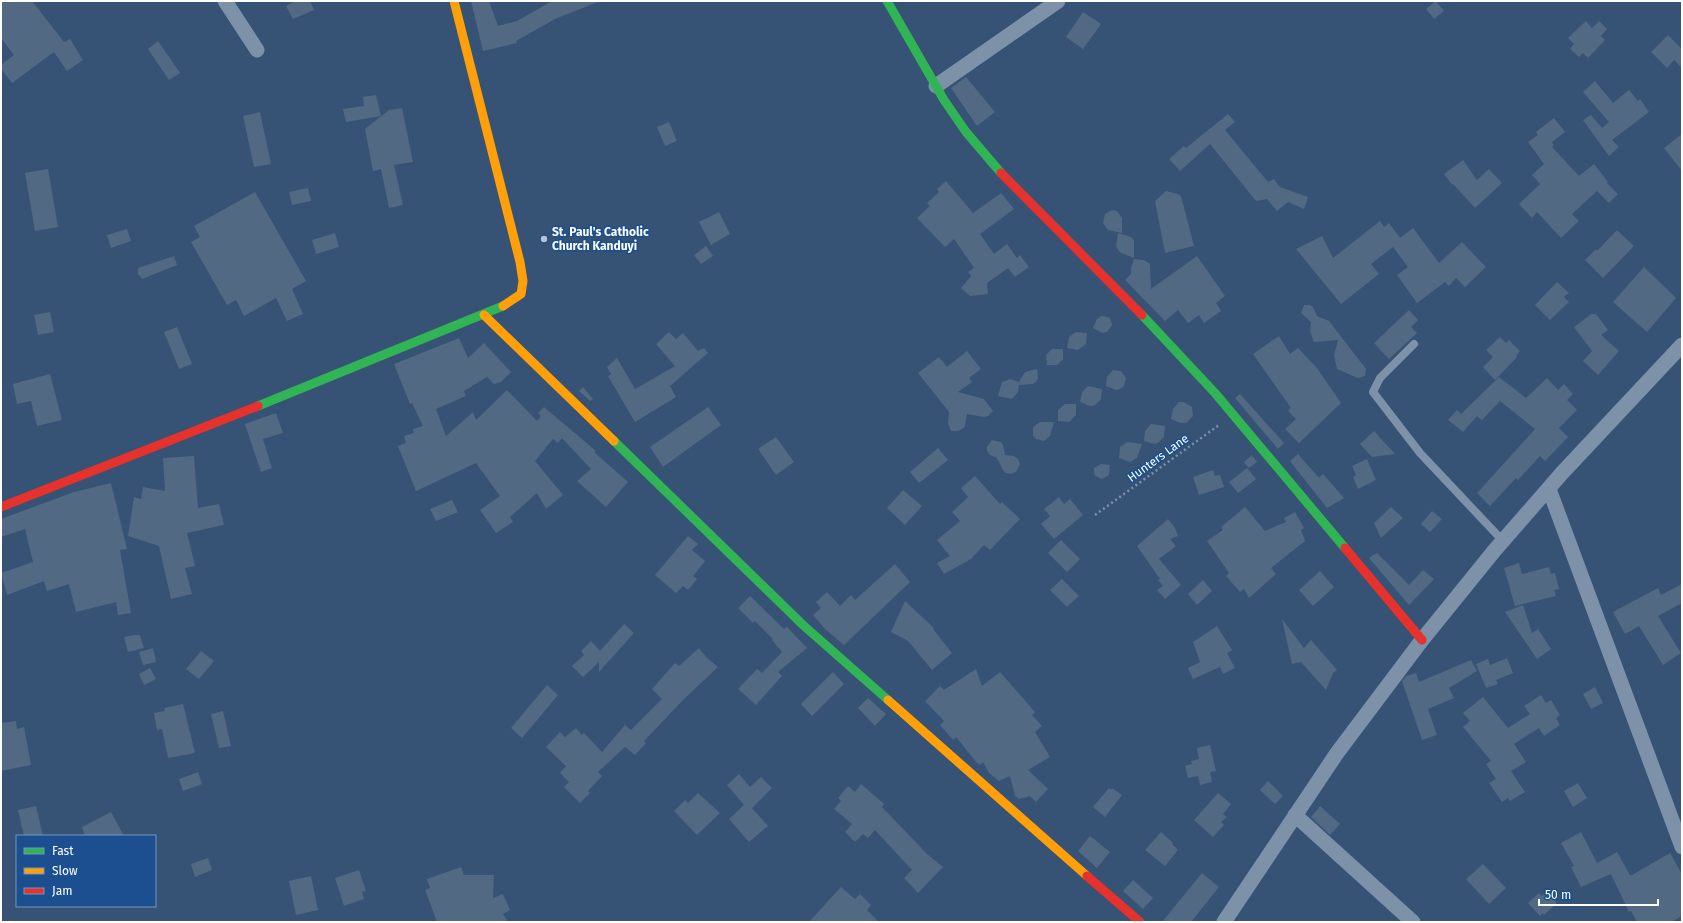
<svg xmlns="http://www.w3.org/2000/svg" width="1683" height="923" viewBox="0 0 1683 923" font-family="'Fira Sans',sans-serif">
<rect width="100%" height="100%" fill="#365274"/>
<g fill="#526984">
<polygon points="1,1 32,1 64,42 70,39 83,60 67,71 54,52 12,83 1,69 1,65 14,55 1,38"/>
<polygon points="295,1 310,1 314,10 293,19 286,6"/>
<polygon points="471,1 489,1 498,26 517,21 552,1 598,2 557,18 516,41 517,43 483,51"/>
<polygon points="1436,1 1444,11 1434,19 1426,9"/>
<polygon points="1083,12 1101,24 1083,49 1066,37"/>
<polygon points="1586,21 1592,28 1599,21 1607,29 1601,36 1605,40 1588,58 1583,53 1579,57 1570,49 1574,44 1568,38"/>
<polygon points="1668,35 1682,49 1682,68 1674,60 1667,68 1651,52"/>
<polygon points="158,41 180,73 169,80 148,49"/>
<polygon points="966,77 995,112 977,126 951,88"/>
<polygon points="1595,81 1613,103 1629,90 1638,101 1640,99 1649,112 1612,140 1619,147 1609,156 1583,120 1591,115 1602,128 1609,122 1583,92"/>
<polygon points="376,95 381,116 346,122 343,109 364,106 363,97"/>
<polygon points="402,108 413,162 394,165 403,205 389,208 381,169 373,171 365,129 389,110"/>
<polygon points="260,112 271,164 254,167 243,116"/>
<polygon points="1228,114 1235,122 1225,130 1268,182 1274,179 1280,187 1308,197 1304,209 1288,202 1277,211 1267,199 1256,201 1210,144 1180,171 1169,159 1184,146 1186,148"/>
<polygon points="1554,118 1565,132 1552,142 1554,145 1552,147 1579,176 1594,164 1608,182 1607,183 1618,194 1609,203 1597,191 1572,214 1579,221 1561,238 1537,212 1532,218 1519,204 1540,184 1532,175 1544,164 1528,142 1538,135 1536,132"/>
<polygon points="669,122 677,141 665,146 657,127"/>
<polygon points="1682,134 1682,171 1664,148"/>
<polygon points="1463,160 1477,180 1489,169 1502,183 1475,208 1453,184 1452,185 1444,174"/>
<polygon points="48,169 58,227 35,231 25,173"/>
<polygon points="946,181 973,213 1001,193 1014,209 980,234 994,254 1007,244 1017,258 1020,255 1029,267 1015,277 1008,268 987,283 988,294 970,296 961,288 971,276 968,272 974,268 954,239 945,247 917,218 930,206 927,203 939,192 937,189"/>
<polygon points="308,188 311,201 292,205 289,192"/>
<polygon points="1166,191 1178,194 1181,196 1194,246 1165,253 1155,201"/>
<polygon points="255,192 306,281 292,289 303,314 287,321 276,298 244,316 236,300 227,305 191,242 200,237 194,226"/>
<polygon points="1112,210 1117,211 1122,218 1122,233 1108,230 1103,223 1105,214"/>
<polygon points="719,212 730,234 711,245 699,222"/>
<polygon points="1380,221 1384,227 1389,223 1400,238 1413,228 1439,263 1462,242 1486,267 1465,287 1456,278 1449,286 1445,282 1417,303 1397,275 1408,267 1393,247 1371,264 1379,274 1341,304 1296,249 1322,236 1333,258"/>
<polygon points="127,229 131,241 111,248 107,235"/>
<polygon points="1617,230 1634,246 1603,278 1585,260 1596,249 1597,251"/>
<polygon points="335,233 339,247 316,254 312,240"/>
<polygon points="1118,233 1131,237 1134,240 1134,258 1121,253 1118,250 1116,246"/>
<polygon points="706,246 713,256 701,264 694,255"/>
<polygon points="174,256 177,265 142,279 138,274 138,268"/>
<polygon points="1197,256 1225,296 1216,303 1221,311 1204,323 1199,315 1188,323 1178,310 1165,321 1125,280 1131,274 1131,268 1134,259 1144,260 1150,264 1151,289"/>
<polygon points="1644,267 1676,298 1647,332 1613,302"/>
<polygon points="1557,282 1569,293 1564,297 1569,302 1550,320 1535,305"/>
<polygon points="1304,305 1310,305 1313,307 1317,316 1329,321 1366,369 1365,376 1358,378 1337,369 1334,355 1338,340 1314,342 1310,331 1311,322 1301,313"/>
<polygon points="1409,310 1418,320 1411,327 1417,333 1389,359 1374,343"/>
<polygon points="50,312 54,332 38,335 34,315"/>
<polygon points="1591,314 1596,314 1608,330 1601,335 1619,351 1598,375 1583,361 1592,351 1574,327"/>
<polygon points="1101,316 1109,317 1111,321 1112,325 1107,332 1102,333 1093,328 1097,319"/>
<polygon points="177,327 192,364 179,369 164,332"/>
<polygon points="669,332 676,339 683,333 698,351 704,348 708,353 670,386 676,397 635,422 608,376 611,374 607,367 617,358 635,389 675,366 656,344"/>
<polygon points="1076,332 1087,333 1086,344 1078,350 1067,348 1069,337"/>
<polygon points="1279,336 1290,354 1298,348 1317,368 1341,403 1299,443 1285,429 1296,419 1288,411 1291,408 1253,354"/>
<polygon points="1500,337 1506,343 1509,340 1520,351 1516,356 1517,357 1495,380 1483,367 1493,357 1486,350"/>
<polygon points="459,338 468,358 484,343 511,372 501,382 494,384 487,377 464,391 466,396 436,409 446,436 473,412 476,420 507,390 537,421 541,416 538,413 544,407 596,451 594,452 628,482 606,507 577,481 591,469 562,438 558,443 553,439 535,461 563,495 546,509 537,493 510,517 513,522 496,533 480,510 500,496 476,463 416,491 398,446 406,443 404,436 414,433 413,429 423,426 412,403 410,404 394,364"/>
<polygon points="1052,349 1063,349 1063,359 1057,365 1047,365 1046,355"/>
<polygon points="967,351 981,369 969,378 972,382 958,392 984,399 993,411 988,416 984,417 967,414 965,426 962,429 958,431 951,431 948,424 949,412 918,373 939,357 947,367"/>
<polygon points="1037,369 1038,379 1036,382 1033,384 1019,385 1018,392 1012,399 998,396 1002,382 1010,379 1019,382 1025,372"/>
<polygon points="1113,370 1121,371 1126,378 1124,386 1120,389 1116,390 1106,386 1107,377"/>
<polygon points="50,374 62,420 37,426 31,401 17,404 13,384"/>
<polygon points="1499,377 1526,398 1547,378 1558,390 1564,384 1573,394 1567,400 1577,410 1559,428 1568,437 1545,461 1540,456 1518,480 1516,478 1490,506 1477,493 1535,429 1500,401 1482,420 1477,416 1463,432 1448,420 1457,410 1461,414"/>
<polygon points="1088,386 1102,389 1101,399 1094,406 1090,406 1080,402 1082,392"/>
<polygon points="583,387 593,399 590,401 579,391"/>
<polygon points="1240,394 1284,443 1278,449 1235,398"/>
<polygon points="1179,402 1184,402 1192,407 1193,416 1186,423 1181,423 1171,419 1173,409"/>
<polygon points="1065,404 1076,404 1076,415 1069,422 1058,421 1058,410"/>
<polygon points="708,407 721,425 663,467 650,447"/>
<polygon points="276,413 283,433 263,439 272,468 261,472 245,424"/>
<polygon points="1040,422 1054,422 1050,436 1044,441 1036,439 1033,436 1033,427"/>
<polygon points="1151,424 1165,426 1164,437 1158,443 1154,444 1144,441 1145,431"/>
<polygon points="1374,431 1395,454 1372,457 1360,444"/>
<polygon points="776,437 794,462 776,475 758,449"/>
<polygon points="992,440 1001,442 1003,445 1005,455 1014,456 1018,459 1020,464 1016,472 1011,474 1006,473 1003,470 997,458 990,455 987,451 987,447"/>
<polygon points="1127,442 1142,444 1137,458 1130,462 1119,458 1120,447"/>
<polygon points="938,448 948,460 919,483 910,472"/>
<polygon points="1298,454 1319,478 1323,474 1344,498 1327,508 1290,461"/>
<polygon points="1252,455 1257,462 1249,468 1244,462"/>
<polygon points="194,456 198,508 219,504 224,525 187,533 195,566 185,568 192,594 171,599 159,546 128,536 134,497 141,499 143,487 165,491 163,458"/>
<polygon points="1367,459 1376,480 1358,489 1353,477 1356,475 1352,466"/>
<polygon points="1101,464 1110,465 1109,475 1102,479 1095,476 1094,472 1094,468"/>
<polygon points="1247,468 1256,479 1238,493 1229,482"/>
<polygon points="1213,470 1215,476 1220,475 1224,487 1199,495 1193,477"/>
<polygon points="975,476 1000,504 1002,502 1020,519 990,550 984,545 971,559 944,574 937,563 950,556 937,540 960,521 952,512 968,497 961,488"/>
<polygon points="111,483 127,549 120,550 131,613 118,615 116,602 76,612 69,584 47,591 44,581 7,595 1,573 33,562 25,529 1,537 1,519 74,492"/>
<polygon points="903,490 922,506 905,525 887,508"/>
<polygon points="1059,497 1064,504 1070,499 1083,515 1054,539 1041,524 1050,516 1044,509"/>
<polygon points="452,500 458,512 436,521 430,509"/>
<polygon points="1245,507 1265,531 1286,522 1284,518 1295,512 1304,528 1301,530 1305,541 1271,568 1276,574 1249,598 1244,589 1240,592 1226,576 1229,573 1207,541 1223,530 1221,527"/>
<polygon points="1391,507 1403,518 1381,538 1374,523"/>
<polygon points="1432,511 1442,519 1430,532 1421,524"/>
<polygon points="1168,519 1175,528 1178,536 1170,539 1176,546 1159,559 1181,585 1165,599 1157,590 1163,586 1158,580 1160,579 1137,546"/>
<polygon points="688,536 698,544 692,550 705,561 693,576 697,579 688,590 683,586 676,593 655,575"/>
<polygon points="1061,540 1080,559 1067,572 1048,553"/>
<polygon points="1377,553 1409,585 1423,570 1434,579 1409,605 1369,558"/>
<polygon points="1519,563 1522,574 1549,567 1551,574 1555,573 1559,589 1554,590 1556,596 1515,606 1504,568"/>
<polygon points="895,564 910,582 844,645 825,629 813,615 821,608 816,602 827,592 840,606 851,595 855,600"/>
<polygon points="1320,571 1334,587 1313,606 1299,590"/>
<polygon points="1062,579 1079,596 1067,607 1050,590"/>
<polygon points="1203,580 1212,591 1197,605 1188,594"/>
<polygon points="1682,584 1682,603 1658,616 1681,653 1663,665 1639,626 1625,634 1613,612 1658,588 1661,595"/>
<polygon points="750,596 784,629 787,627 807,648 778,672 782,676 756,705 738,689 757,669 762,673 782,652 772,640 773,639 755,621 753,623 738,608"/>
<polygon points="905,601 934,628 933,629 952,653 932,670 908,641 891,632"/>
<polygon points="1523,605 1532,633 1538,629 1551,649 1537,659 1505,612"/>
<polygon points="1282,619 1304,648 1311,640 1337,670 1333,673 1326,690 1301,662 1292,664"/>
<polygon points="624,624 634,633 599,672 599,662 583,677 572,666 584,655 581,651 591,641 600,651"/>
<polygon points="1217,626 1232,650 1227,653 1235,668 1223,674 1220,667 1193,679 1188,668 1200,662 1193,642"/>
<polygon points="134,635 140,635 144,648 128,652 124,637"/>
<polygon points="153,648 156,662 143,665 139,652"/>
<polygon points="699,648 707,658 718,667 685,698 644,741 646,743 635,755 625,747 598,772 602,776 588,791 590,793 580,803 564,787 569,782 560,773 566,766 546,747 560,732 565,737 576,728 582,735 584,733 602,752 625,725 631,730 662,699 652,689 675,663 679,666"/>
<polygon points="201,651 214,661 199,679 186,669"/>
<polygon points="1507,658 1513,673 1496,680 1498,684 1486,688 1476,664 1488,659 1490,665"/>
<polygon points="1471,660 1477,671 1449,688 1454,698 1428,709 1437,735 1422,740 1402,681 1406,676 1416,673 1419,682"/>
<polygon points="150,668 156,679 144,685 139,674"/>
<polygon points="976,669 982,686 1000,672 1035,712 1032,715 1042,726 1035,732 1050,757 1028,770 1048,789 1036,802 1030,796 1019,799 1015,796 1010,776 999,781 989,773 983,762 980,765 977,763 956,737 953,740 940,725 944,721 925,701 940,686 944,690"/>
<polygon points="833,672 844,684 812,716 801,704"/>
<polygon points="547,685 558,695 522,738 511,728"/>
<polygon points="1595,687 1603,703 1591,709 1583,694"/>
<polygon points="1541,695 1546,703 1551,700 1560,715 1556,718 1560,725 1544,736 1539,728 1514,744 1526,762 1511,771 1525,792 1510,801 1508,798 1502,802 1489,783 1496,779 1486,764 1491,761 1463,727 1470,721 1463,713 1483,697 1508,728 1530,714 1524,706"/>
<polygon points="868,698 886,714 875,726 858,708"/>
<polygon points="183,704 195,753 168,758 162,729 157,730 154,713 165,711 164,708"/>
<polygon points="223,711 231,746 219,748 211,714"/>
<polygon points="16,721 17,729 24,727 31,765 1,771 1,723"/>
<polygon points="1210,745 1216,771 1210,772 1212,782 1200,785 1198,776 1188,778 1185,766 1192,764 1191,761 1199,759 1197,748"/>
<polygon points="198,772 202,784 183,791 179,779"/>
<polygon points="739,774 750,787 761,777 772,788 752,808 768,826 749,842 729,819 744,805 727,785"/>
<polygon points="1268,781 1283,796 1275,804 1260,790"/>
<polygon points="1578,783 1587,798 1573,807 1564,791"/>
<polygon points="861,784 884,804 882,807 927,854 943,867 918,893 904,878 912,870 875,830 868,838 863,834 855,842 845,832 852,824 834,809 841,801 838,798 848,786 855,792"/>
<polygon points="1109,788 1111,790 1112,788 1122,795 1105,817 1093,807"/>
<polygon points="698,793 720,813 697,835 674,811 685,800 688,803"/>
<polygon points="1218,793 1231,804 1223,814 1227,817 1221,822 1224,825 1213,837 1194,820"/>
<polygon points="36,806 43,836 24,836 18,810"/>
<polygon points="1320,806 1340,824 1330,835 1311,817"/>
<polygon points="111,812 124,836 85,836 82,827"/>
<polygon points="1161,832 1173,843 1172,844 1178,850 1165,866 1145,850"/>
<polygon points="1581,832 1597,863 1617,852 1630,875 1632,875 1670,853 1682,874 1682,916 1671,922 1637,922 1631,911 1629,912 1611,874 1581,887 1571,867 1574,866 1561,843"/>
<polygon points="1090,836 1110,852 1097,868 1078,851"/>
<polygon points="208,858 212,870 195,877 191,864"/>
<polygon points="1483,864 1506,888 1489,904 1466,879"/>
<polygon points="461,867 464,875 494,875 493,898 503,894 510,910 503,914 508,922 437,922 425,890 430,888 427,879"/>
<polygon points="359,870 366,891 362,892 364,899 344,906 335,878"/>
<polygon points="1202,873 1219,887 1191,922 1162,922"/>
<polygon points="311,876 318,910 296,915 289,881"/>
<polygon points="1133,880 1153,898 1143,909 1123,891"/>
<polygon points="841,887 855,899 860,894 871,905 867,910 879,922 809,922"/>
<polygon points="1546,892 1557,903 1544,915 1543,913 1540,916 1528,903 1539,893 1542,896"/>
</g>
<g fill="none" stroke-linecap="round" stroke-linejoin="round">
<polyline stroke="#7d92a8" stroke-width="2.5" stroke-dasharray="2 3" stroke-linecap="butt" points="1095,515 1219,425"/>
<polyline stroke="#7d92a8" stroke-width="8" points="1414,344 1380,378 1373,392 1420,453 1503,541"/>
<g stroke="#7d92a8" stroke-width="15">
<polyline points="225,1 257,50"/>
<polyline points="936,86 1058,1"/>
<polyline points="1549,489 1682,847"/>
<polyline points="1295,815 1413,922"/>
<polyline points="1224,922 1337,753 1422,640 1494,551 1562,473 1682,345"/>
</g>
<g stroke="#30b455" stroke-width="9">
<polyline points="887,1 944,100 966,132 1001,173"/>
<polyline points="1142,315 1215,393 1345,548"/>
<polyline points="258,406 503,306"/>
<polyline points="614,441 803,625 888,700"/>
</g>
<g stroke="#ff9f0a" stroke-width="9">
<polyline points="454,1 520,262 523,281 521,294 503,306"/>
<polyline points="484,315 614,441"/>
<polyline points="888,700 1087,876"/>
</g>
<g stroke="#e5322d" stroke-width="9">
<polyline points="1001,173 1142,315"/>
<polyline points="1,507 258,406"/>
<polyline points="1345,548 1422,640"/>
<polyline points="1087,876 1140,922"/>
</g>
</g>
<circle fill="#b9c2ce" stroke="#1b4f8f" stroke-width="1.5" cx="544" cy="239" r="4"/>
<g text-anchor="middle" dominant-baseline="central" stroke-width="3" stroke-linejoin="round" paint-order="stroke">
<g font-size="12" font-weight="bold" fill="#fff" stroke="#1b4f8f" text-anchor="start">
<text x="552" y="232">St. Paul's Catholic<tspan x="552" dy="14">Church Kanduyi</tspan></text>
</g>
<g font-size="12" fill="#fff" stroke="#1b4f8f">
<text transform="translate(1158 458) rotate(-36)">Hunters Lane</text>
</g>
</g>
<rect width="1683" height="923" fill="none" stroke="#ffffff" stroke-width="4"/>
<rect x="16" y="835" width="140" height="72" fill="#1b4f8f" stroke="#7695bc"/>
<rect x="24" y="848" width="20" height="6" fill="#30b455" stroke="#7695bc"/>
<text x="52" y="855" font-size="12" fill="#ffffff">Fast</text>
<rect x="24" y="868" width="20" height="6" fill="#ff9f0a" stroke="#7695bc"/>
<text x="52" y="875" font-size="12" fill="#ffffff">Slow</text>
<rect x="24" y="888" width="20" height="6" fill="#e5322d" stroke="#7695bc"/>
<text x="52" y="895" font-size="12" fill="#ffffff">Jam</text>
<path d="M1539 899v6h119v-6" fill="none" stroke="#ffffff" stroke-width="2"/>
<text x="1545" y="899" font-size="12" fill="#ffffff" stroke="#1b4f8f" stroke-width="3" paint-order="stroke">50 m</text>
</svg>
